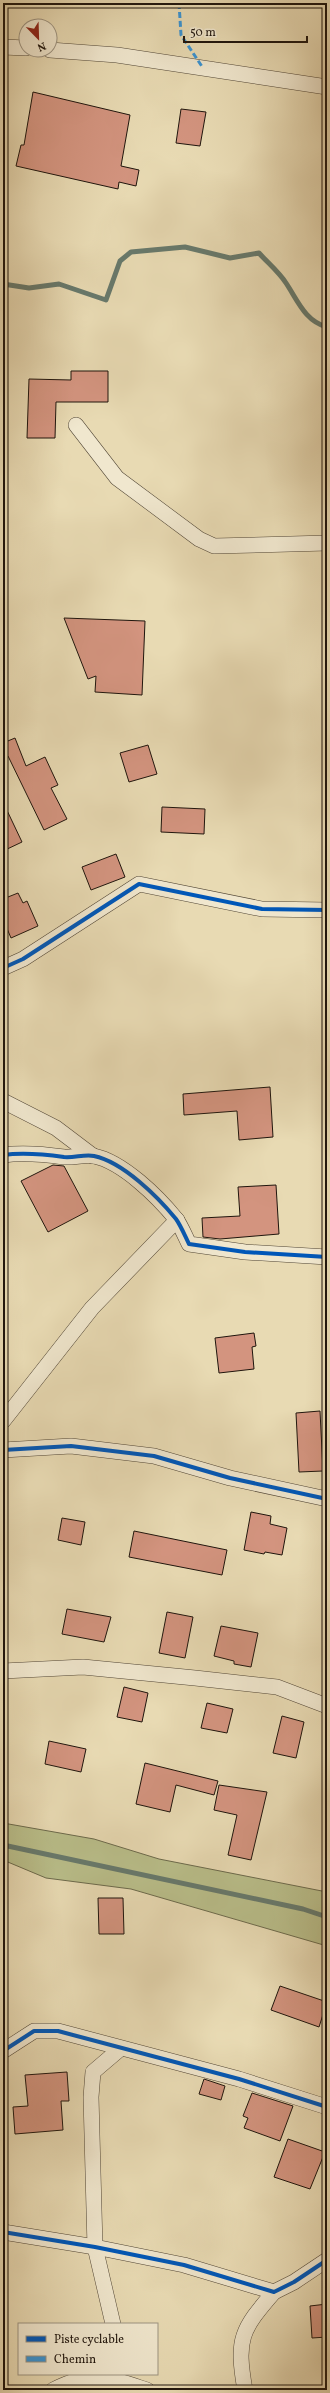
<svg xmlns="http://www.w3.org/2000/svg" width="330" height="2393" viewBox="0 0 330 2393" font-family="Vollkorn,serif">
<rect width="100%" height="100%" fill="#e8dab3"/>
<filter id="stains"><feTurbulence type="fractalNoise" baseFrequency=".005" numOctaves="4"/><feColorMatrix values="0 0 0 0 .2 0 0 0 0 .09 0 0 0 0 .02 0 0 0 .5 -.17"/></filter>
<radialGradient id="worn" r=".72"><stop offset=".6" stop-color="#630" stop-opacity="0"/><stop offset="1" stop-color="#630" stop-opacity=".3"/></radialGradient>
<polygon fill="#b9be8a" stroke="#6c6a4c" points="3,1823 94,1839 159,1859 327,1892 327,1946 131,1889 46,1878 3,1860"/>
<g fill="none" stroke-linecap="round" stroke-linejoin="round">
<g stroke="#67796c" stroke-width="5">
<path d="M3 284 29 288 59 284 106 300 120 261 131 252 185 247 230 258 259 253C268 263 279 272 286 283 298 301 305 321 327 327"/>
<polyline points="3,1845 303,1909 327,1917"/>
</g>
</g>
<g fill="#d3947f" stroke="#1f150d">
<polygon points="33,92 130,115 121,166 139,170 136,186 119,182 118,189 16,166 21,145 24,145"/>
<polygon points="181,109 206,112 200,146 176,143"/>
<polygon points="71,371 108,371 108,402 56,402 55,438 27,438 29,379 71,380"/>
<polygon points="64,618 145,621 142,695 95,692 96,676 88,679"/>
<polygon points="15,738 26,766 45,757 58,785 51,788 67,819 44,830 8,756 3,758 3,743"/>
<polygon points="148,745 157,774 129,782 120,753"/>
<polygon points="3,802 22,842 3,851"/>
<polygon points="162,807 205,809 204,834 161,832"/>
<polygon points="116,854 125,877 91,890 82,867"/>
<polygon points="18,893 23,903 27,901 38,926 11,938 3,919 3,899"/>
<polygon points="270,1087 273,1137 239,1140 237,1111 184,1115 183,1094"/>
<polygon points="53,1165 64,1166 88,1211 48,1232 21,1181"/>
<polygon points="276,1185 279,1234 220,1239 203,1237 202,1218 240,1216 238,1187"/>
<polygon points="254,1333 256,1346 252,1347 254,1369 219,1373 215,1338"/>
<polygon points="320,1411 323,1471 299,1472 296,1413"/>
<polygon points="251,1512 271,1516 270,1524 287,1528 282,1555 265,1552 264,1554 244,1550"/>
<polygon points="62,1518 85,1522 81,1545 58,1540"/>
<polygon points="134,1531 227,1550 222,1575 129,1557"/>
<polygon points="67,1609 111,1617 104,1642 62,1634"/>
<polygon points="167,1612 193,1617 185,1658 159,1653"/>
<polygon points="221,1626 258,1633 251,1667 234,1664 234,1661 214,1656"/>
<polygon points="124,1687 148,1693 142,1722 117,1717"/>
<polygon points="207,1703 233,1709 227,1733 201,1728"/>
<polygon points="282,1716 304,1722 296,1758 273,1753"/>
<polygon points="49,1741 86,1749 81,1772 45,1764"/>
<polygon points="145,1763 218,1781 214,1795 176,1785 170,1812 136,1804"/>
<polygon points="219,1785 267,1792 251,1860 228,1855 237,1815 214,1810"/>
<polygon points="98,1898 123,1898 124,1934 99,1934"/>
<polygon points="280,1986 327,2002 319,2027 271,2010"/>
<polygon points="67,2072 69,2101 61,2101 63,2130 15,2134 13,2107 28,2106 25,2075"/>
<polygon points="204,2079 225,2086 221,2100 199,2094"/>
<polygon points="252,2093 293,2106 280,2141 244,2128 248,2118 243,2116"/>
<polygon points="288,2139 325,2152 310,2189 274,2177"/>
<polygon points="327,2304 327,2337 312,2338 310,2306"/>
</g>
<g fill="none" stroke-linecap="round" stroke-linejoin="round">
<g stroke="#514636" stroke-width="16">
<g id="minor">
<polyline points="3,47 26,48"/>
<polyline points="50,50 117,55 327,87"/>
<polyline points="76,425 117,478 199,539 214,546 327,543"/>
<polyline points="3,968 23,959 139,884 262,909 327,910"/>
<polyline points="3,1101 56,1128 93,1156"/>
<path d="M3 1155C24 1152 43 1154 64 1157 74 1158 85 1154 94 1156 123 1162 158 1197 176 1219 181 1226 185 1236 189 1244L245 1252 327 1257"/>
<polyline points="3,1421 92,1308 177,1220"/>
<polyline points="3,1450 71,1446 154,1456 230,1478 327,1499"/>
<polyline points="3,1671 83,1667 195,1678 277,1687 327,1706"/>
<polyline points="3,2051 34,2031 58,2031 239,2079 327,2107"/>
<polyline points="3,2232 95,2247 184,2265 274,2292 294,2282 327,2260"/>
<polyline points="113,2324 95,2247 91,2097 93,2072 120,2049"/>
<path d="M53 2390C92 2370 107 2377 147 2390"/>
<path d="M245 2390C236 2339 241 2330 274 2292"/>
</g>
</g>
<use href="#minor" stroke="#f0e7ce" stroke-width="15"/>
<polyline stroke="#3a93d2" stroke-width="3" stroke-dasharray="6 3" stroke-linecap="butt" points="179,3 181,35 203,68"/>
<g stroke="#f0e7ce" stroke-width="6">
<g id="cycleway">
<polyline points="3,968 23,959 139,884 262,909 327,910"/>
<path d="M3 1155C24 1152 43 1154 64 1157 74 1158 85 1154 94 1156 123 1162 158 1197 176 1219 181 1226 185 1236 189 1244L245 1252 327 1257"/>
<polyline points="3,1450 71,1446 154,1456 230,1478 327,1499"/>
<polyline points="3,2051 34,2031 58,2031 239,2079 327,2107"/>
<polyline points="3,2232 95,2247 184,2265 274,2292 294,2282 327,2260"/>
</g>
</g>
<use href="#cycleway" stroke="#0057b8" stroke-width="4"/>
</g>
<rect width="330" height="2393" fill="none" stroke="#e8dab3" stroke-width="16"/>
<rect x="4" y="4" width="322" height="2385" fill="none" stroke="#1f150d" stroke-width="2"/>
<rect x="8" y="8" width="314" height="2377" fill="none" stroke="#1f150d"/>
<rect x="18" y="2323" width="140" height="52" fill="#f0e7ce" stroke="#9c9381"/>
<rect x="26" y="2336" width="20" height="6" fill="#0057b8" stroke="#9c9381"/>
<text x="54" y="2343" font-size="12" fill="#1f150d">Piste cyclable</text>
<rect x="26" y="2356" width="20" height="6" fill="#3a93d2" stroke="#9c9381"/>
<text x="54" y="2363" font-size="12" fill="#1f150d">Chemin</text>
<g transform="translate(38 38) rotate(157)"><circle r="19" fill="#f0e7ce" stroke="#9c9381"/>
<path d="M0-3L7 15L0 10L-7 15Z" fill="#8f2418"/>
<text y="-6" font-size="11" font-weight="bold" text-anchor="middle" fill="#1f150d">N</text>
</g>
<path d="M184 36v6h123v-6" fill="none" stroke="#1f150d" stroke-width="2"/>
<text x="190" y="36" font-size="12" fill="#1f150d" stroke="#f0e7ce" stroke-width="3" paint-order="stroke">50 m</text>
<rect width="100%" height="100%" filter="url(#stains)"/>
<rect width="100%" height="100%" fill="url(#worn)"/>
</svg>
